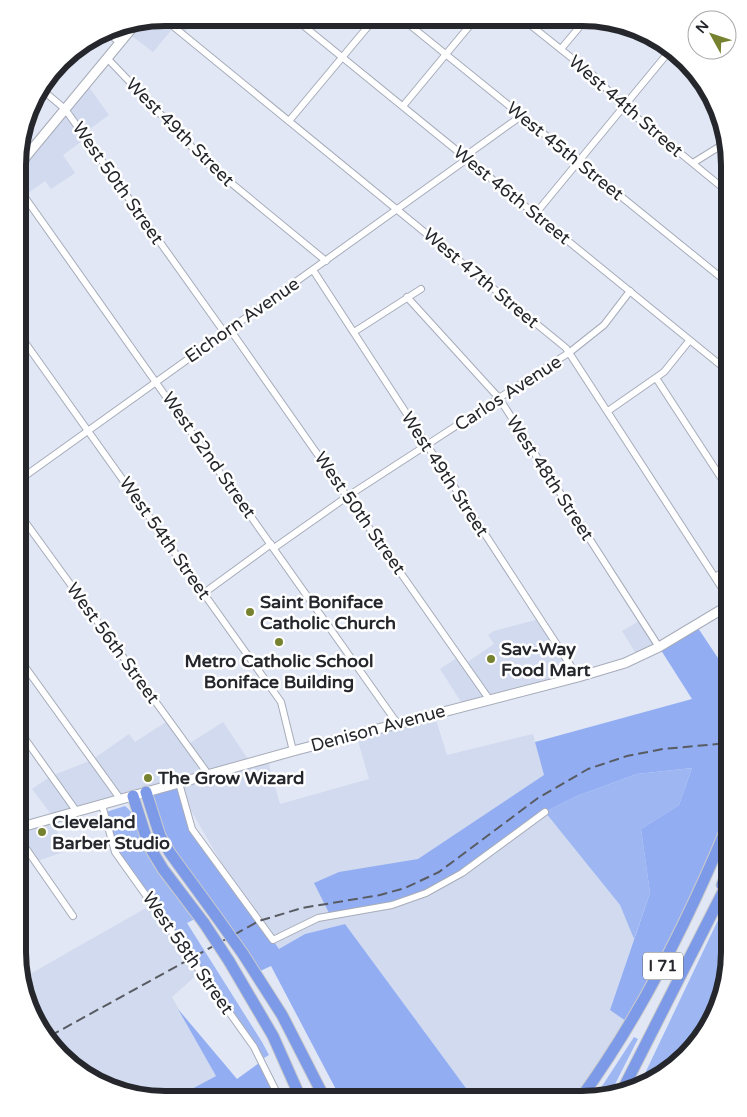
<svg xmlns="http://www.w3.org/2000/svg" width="747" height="1117" viewBox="0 0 747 1117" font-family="'Varela Round',sans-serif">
<rect width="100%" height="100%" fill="#e1e7f5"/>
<g fill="#d1daee">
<polygon points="165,18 197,18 183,34 174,27 153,52 128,33 137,22"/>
<polygon points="86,83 109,115 83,134 86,138 63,155 75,173 51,189 45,181 24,196 33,208 19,219 19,146 24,131 37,142"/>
<polygon points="539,619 578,677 463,705 440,669 461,655 466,663 494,644 488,635 494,631"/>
<polygon points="641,620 659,647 638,657 622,631"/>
<polygon points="434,713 447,755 533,734 544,775 545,812 620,905 634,939 610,1010 630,1024 578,1099 568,1094 527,1099 474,1099 345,924 305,934 279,950 236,888 192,812 179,783 54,819 63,852 35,862 18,837 18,828 54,818 32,789 51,776 92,760 129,734 135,742 169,720 187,745 223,722 250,762 267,758 280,804 369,779 356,734"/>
<polygon points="153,904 201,971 172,997 216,1076 175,1098 146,1098 75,1069 29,1009 23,978"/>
</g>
<g fill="#9eb7f3">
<polygon points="692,768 679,805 641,829 650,893 634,939 620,905 545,812 577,796 637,774"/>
<path d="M125 806C137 815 138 831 143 845 154 872 177 896 195 919L187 923 262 1042 269 1055 264 1058 116 849 106 812Z"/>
<polygon points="729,897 729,962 702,1035 697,1043 638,1088"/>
<polygon points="634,1037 638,1039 610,1094 595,1097"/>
</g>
<g fill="#92adf2">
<polygon points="696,625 726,670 729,669 729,821 630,1024 610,1010 650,893 641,829 679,805 692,768 637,774 577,796 545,812 446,883 392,905 330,915 314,883 339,872 418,859 544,775 535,742 692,699 659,647"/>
<polygon points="179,783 192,829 279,949 305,934 345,924 474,1099 341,1099 271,966 256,973 177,864 146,792"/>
<polygon points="178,1009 237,1079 259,1063 276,1099 175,1098 216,1076"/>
</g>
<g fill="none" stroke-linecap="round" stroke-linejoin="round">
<g stroke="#a7acb9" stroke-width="8">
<g id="street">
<polyline points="163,18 566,348 729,599"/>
<polyline points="294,18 729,372"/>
<polyline points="401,18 729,284"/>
<polyline points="523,19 593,75 624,107 729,193"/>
<polyline points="107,32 120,43"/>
<polyline points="561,49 586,19"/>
<polyline points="107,58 208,164 326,261"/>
<polyline points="40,88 65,109 224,332"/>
<polyline points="403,106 476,18"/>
<polyline points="289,121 375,18"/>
<polyline points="464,157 521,116"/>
<polyline points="693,163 725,143"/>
<polyline points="19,189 397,723"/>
<polyline points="536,213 672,48"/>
<polyline points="313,270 578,677"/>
<polyline points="407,297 499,398 659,647"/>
<polyline points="229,328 489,699"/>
<polyline points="354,332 421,289"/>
<polyline points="19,334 281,702 293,751"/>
<polyline points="656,378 729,490"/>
<polyline points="608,411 664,372 689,341"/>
<polyline points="18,481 467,159"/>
<polyline points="18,512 208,774"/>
<polyline points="274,548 348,496 570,352 604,325 630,291"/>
<polyline points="715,577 729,568"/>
<polyline points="204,593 271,544"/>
<polyline points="18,657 121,800"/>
<polyline points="18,729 77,812"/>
<polyline points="179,783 192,829 273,940 318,918 392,905 426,893 462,873 545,812"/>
<polyline points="102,805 115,852 254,1047 280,1099"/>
<polyline points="18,837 73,916"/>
</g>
</g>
<g stroke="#a7acb9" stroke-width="11">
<g id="secondary">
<polyline points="19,165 137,22"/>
<polyline points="18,828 293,751 578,677 625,663 659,647 729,605"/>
</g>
</g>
<g stroke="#cbcbcc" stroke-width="13">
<g id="highway">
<polyline points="146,792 160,836 170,853 216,916"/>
<polyline points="133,796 149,846 163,869 204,923"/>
<polyline points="722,885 729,867"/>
<polyline points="243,954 282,1015 325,1099"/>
<polyline points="229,961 273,1036 301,1099"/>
<polyline points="622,1091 729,880"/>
<path d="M580 1099C642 1014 689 919 729 822"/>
</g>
</g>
<use href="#street" stroke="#fff" stroke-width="6"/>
<use href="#secondary" stroke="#fff" stroke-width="9"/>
<use href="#highway" stroke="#7c9ae7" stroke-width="11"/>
<polyline stroke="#585b62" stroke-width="2" stroke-dasharray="10 5" stroke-linecap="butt" points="50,1036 259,921 302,908 380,895 405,888 439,872 538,798 588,769 627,756 663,749 729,743"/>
<g stroke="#cbcbcc" stroke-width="13" stroke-linecap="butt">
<g id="highway-bridge">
<polyline points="216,916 243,954"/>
<polyline points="204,923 229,961"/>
</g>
</g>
<use href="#highway-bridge" stroke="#7c9ae7" stroke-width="11"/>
</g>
<g fill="#76822f" stroke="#fff" stroke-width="2">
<circle cx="250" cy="612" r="5"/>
<circle cx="279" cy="642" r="5"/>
<circle cx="491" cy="659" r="5"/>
<circle cx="148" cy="778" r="5"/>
<circle cx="42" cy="832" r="5"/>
</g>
<g text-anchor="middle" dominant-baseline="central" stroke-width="5" stroke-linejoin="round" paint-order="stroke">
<rect fill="#fff" stroke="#66686b" stroke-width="1" x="643" y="952.5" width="40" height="27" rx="4"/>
<g font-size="16" font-weight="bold" fill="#25272c">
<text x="663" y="966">I 71</text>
</g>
<g font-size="18" fill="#25272c" stroke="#fff">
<text transform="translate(626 106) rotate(41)">West 44th Street</text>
<text transform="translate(180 132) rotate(45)">West 49th Street</text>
<text transform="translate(565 151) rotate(39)">West 45th Street</text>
<text transform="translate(118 183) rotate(55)">West 50th Street</text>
<text transform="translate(512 195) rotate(39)">West 46th Street</text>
<text transform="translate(481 278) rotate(40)">West 47th Street</text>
<text transform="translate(242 320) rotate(-35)">Eichorn Avenue</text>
<text transform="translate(508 393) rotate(-33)">Carlos Avenue</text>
<text transform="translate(209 455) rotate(55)">West 52nd Street</text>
<text transform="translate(445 474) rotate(57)">West 49th Street</text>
<text transform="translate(550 478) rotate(57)">West 48th Street</text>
<text transform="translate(360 513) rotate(55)">West 50th Street</text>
<text transform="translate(165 538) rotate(55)">West 54th Street</text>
<text transform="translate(113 643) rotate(54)">West 56th Street</text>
<text transform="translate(378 728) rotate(-15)">Denison Avenue</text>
<text transform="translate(188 953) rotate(55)">West 58th Street</text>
</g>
<g font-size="18" font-weight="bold" fill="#25272c" stroke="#fff" text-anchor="start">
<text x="260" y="602">Saint Boniface<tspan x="260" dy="21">Catholic Church</tspan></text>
<text x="501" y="649">Sav-Way<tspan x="501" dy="21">Food Mart</tspan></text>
<text x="279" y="661" text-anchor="middle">Metro Catholic School<tspan x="279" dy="21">Boniface Building</tspan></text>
<text x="158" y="778">The Grow Wizard</text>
<text x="52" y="822">Cleveland<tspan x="52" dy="21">Barber Studio</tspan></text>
</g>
</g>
<path d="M0 0H747V1117H0ZM165 26H582A139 139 0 0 1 721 165V952A139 139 0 0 1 582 1091H165A139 139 0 0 1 26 952V165A139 139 0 0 1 165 26Z" fill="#fff" fill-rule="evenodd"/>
<path fill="none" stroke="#25272c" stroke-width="6" d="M165 26H582A139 139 0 0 1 721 165V952A139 139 0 0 1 582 1091H165A139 139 0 0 1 26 952V165A139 139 0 0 1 165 26Z"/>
<g transform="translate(712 35) rotate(310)"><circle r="24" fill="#ffffff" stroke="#a8a9ab"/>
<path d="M0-4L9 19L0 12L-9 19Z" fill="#76822f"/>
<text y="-8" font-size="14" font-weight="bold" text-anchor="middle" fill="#25272c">N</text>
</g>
</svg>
